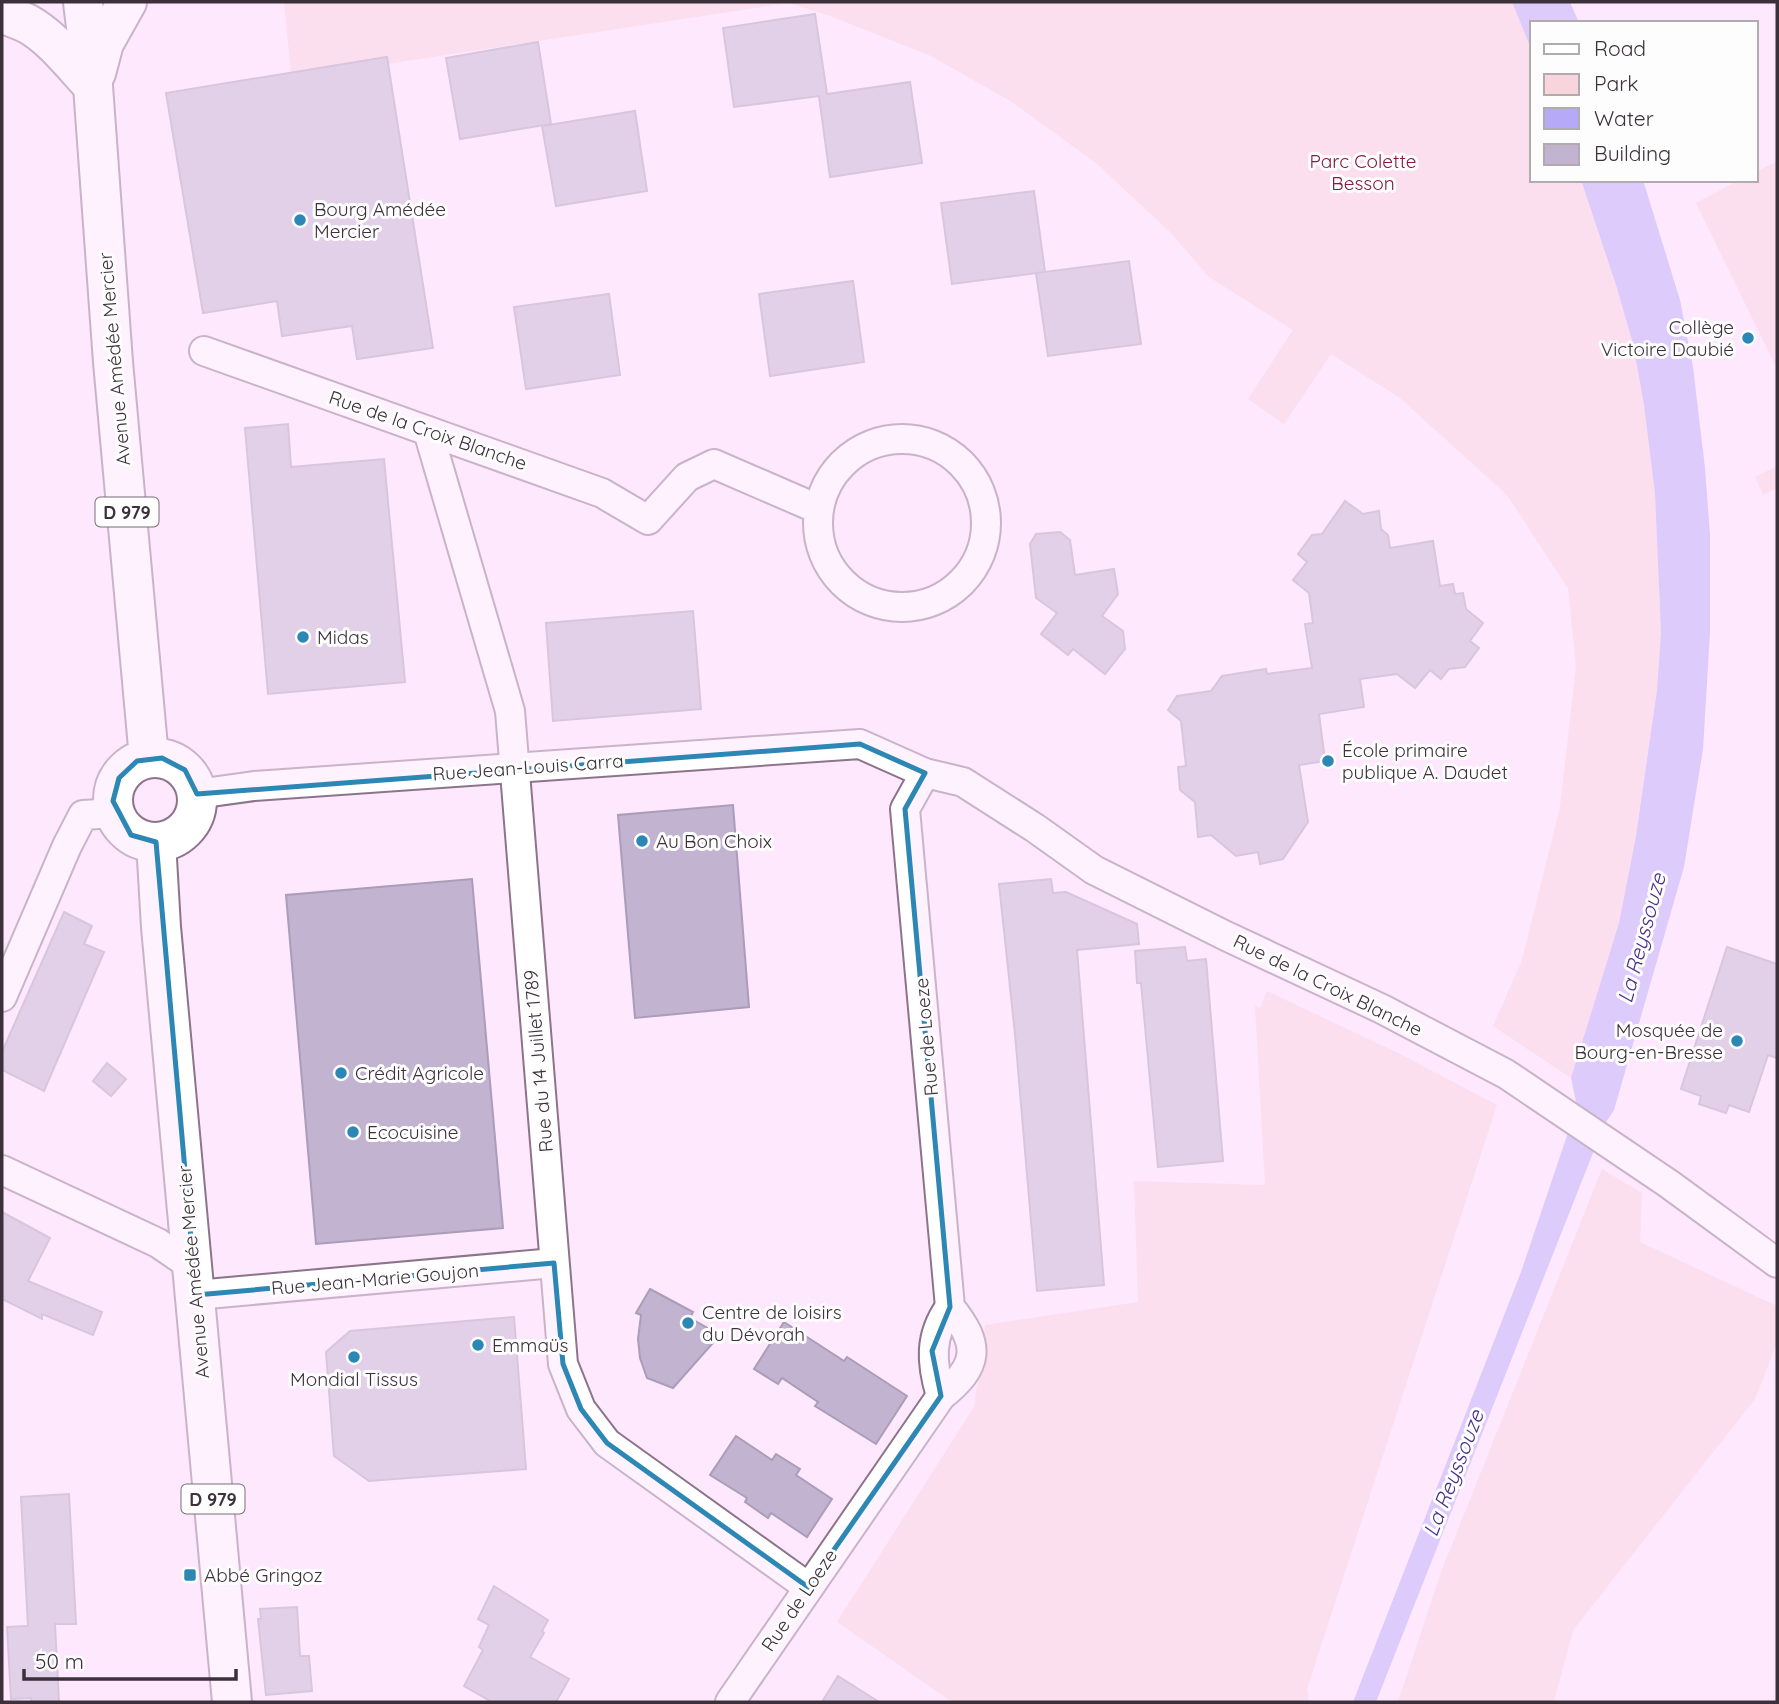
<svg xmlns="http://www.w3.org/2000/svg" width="1779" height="1704" viewBox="0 0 1779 1704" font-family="Quicksand,sans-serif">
<rect width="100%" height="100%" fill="#fee8fd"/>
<g fill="#f8d5dc">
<polygon points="284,2 1512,2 1532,51 1532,180 1581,180 1616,285 1633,344 1644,405 1655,494 1661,633 1657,690 1636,836 1619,923 1571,1078 1493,1026 1522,960 1560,807 1576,666 1568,588 1507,495 1400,398 1331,354 1284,424 1248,399 1293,330 1209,277 1171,233 1096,163 1012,102 931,56 830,16 788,3 387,64 386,58 291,73"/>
<polygon points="1777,161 1777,369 1696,203 1740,180 1756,180 1756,172"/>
<polygon points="1777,466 1777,488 1763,495 1755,477"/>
<polygon points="1267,991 1398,1053 1497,1105 1307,1689 1309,1702 952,1702 837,1622 974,1407 985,1325 1138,1302 1134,1181 1265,1185 1255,1006 1260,1008"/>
<polygon points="1602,1169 1642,1193 1640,1242 1777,1306 1777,1343 1755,1399 1573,1630 1554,1702 1398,1702 1441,1572"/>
</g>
<g fill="#b5a9f8">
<polygon points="1512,2 1570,2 1579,23 1532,23 1532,51"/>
<polygon points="1581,180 1643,180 1680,300 1693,367 1705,468 1710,535 1710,632 1703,749 1684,867 1614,1110 1604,1125 1376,1702 1353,1702 1521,1272 1577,1106 1571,1078 1619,923 1636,836 1657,690 1661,633 1655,494 1644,405 1633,344 1616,285"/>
</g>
<g fill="#c2b3d1" stroke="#ab9cb9" stroke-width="2">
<polygon points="815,14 827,94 910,82 922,163 830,177 819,96 734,107 723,28"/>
<polygon points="538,42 551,124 460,139 446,58"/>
<polygon points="387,57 433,348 357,359 352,326 282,336 277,301 203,313 166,93"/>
<polygon points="635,111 647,191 556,206 542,126"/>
<polygon points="1034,191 1045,272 952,284 941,203"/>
<polygon points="1129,261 1141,344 1048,356 1036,273"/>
<polygon points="853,281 864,362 770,376 759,294"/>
<polygon points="609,294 620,375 526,389 514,307"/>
<polygon points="288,424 291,467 384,459 405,682 268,694 245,428"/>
<polygon points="1345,501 1363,514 1379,511 1381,529 1388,535 1390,548 1433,541 1440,586 1453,584 1455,594 1463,593 1466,609 1483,623 1470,641 1479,648 1465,667 1449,669 1441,679 1430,670 1415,688 1397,674 1360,679 1364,707 1319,714 1325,761 1299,765 1308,822 1283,859 1260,864 1258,852 1236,856 1211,835 1198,837 1195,802 1180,790 1178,767 1186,766 1181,721 1168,710 1177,696 1211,691 1222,676 1266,669 1267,674 1312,668 1305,624 1313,623 1309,593 1293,580 1307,562 1298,554 1312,535 1322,534"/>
<polygon points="1060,532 1070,540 1075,575 1114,569 1118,594 1102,616 1123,631 1125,649 1105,674 1073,649 1068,655 1041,634 1057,613 1036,598 1030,544 1036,534"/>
<polygon points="693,611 701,709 553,721 546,623"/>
<polygon points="733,805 749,1007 635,1018 618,815"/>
<polygon points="472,879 503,1228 316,1244 286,895"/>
<polygon points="1051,879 1053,893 1066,892 1137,924 1139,944 1077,950 1104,1285 1037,1291 1015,1034 999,884"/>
<polygon points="64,912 92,926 84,944 104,952 44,1091 2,1070 2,1052"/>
<polygon points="1185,947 1187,961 1206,959 1223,1161 1158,1167 1141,983 1137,983 1135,951"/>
<polygon points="1727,947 1777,964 1777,1058 1768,1055 1749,1112 1729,1105 1726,1113 1699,1104 1701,1096 1681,1089"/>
<polygon points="107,1063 126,1079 111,1096 93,1081"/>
<polygon points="2,1212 50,1238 28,1281 102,1312 93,1335 42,1314 42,1319 2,1299"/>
<polygon points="650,1289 693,1312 690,1318 720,1335 673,1388 647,1378 640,1358 638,1339 641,1315 636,1313"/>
<polygon points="514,1317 526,1469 369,1481 334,1456 326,1352 350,1331"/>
<polygon points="784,1322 844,1361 847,1357 907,1396 876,1444 815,1406 818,1402 782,1378 778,1384 754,1369"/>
<polygon points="736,1436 772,1460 776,1454 800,1469 796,1475 832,1499 807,1537 771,1513 768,1518 745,1502 747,1498 710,1475"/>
<polygon points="69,1494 76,1624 55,1624 59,1702 32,1702 31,1698 11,1699 7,1627 28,1626 21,1497"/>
<polygon points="494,1586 548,1620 542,1631 544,1633 530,1657 569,1679 556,1702 492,1702 464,1686 483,1650 479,1647 489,1625 478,1619"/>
<polygon points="297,1607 300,1656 309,1656 312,1691 266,1695 258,1619 261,1619 260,1609"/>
<polygon points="838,1676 879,1702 822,1702"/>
</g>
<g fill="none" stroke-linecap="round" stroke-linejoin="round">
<g stroke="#8c748b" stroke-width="32">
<g id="minor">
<polyline points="204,351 602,493 648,520 687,477 714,464 818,509"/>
<polyline points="428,431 510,711 563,1364 581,1409 607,1443 808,1587"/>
<circle cx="902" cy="523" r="84"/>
<polyline points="197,794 254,786 860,744 925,773 963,782 1035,828 1094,870 1226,936 1382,1009 1506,1074 1669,1184 1777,1263"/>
<polyline points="2,997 67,846 83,815 115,813"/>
<polyline points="2,1170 158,1243 193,1267"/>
<polyline points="196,1295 554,1263"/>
<path d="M941 1396C931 1363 929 1336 950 1307"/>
<path d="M730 1702 941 1396C979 1366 981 1345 950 1307L905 809 925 773"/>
</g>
</g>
<g stroke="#8c748b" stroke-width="42">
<g id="primary">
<polyline points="83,2 93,86 113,362 149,758"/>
<path d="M2 13C10 17 20 20 28 24 53 38 73 65 93 86"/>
<polyline points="96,73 104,43 127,2"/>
<circle cx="155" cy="800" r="42"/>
<polyline points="156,842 161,927 232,1702"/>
</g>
</g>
<use href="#minor" stroke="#fff" stroke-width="28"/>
<use href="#primary" stroke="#fff" stroke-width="38"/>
</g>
<path d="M0 0H1779V1704H0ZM860 744 925 773 905 809 950 1307 932 1351 941 1396 808 1587 607 1443 581 1409 563 1364 554 1263 196 1295 156 842 131 835 113 801 119 778 137 761 162 758 185 770 197 794Z" fill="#fee8fd" fill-opacity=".55" fill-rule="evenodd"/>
<path fill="none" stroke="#2c87b4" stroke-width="5" stroke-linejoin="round" d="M860 744 925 773 905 809 950 1307 932 1351 941 1396 808 1587 607 1443 581 1409 563 1364 554 1263 196 1295 156 842 131 835 113 801 119 778 137 761 162 758 185 770 197 794Z"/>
<g fill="#2c87b4" stroke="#fdfdfd" stroke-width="2.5">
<circle cx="300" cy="220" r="7"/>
<circle cx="1748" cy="338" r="7"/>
<circle cx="303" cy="637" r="7"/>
<circle cx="1328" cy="761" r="7"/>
<circle cx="642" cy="841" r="7"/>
<circle cx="1737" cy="1041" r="7"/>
<circle cx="341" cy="1073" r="7"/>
<circle cx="353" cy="1132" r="7"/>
<circle cx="688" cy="1323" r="7"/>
<circle cx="478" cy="1345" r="7"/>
<circle cx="354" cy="1357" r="7"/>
<rect x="183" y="1568" width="14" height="14" rx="3.5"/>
</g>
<g text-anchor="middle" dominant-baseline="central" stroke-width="6" stroke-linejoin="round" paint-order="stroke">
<g fill="#fdfdfd" stroke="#766e75" stroke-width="2">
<rect x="95.5" y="497.5" width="63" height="29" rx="5"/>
<rect x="181.5" y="1484.5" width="63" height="29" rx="5"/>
</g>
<g font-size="18" font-weight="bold" fill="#3c313b">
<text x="127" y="512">D 979</text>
<text x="213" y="1499">D 979</text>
</g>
<g font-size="19" fill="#841a40" stroke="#fdfdfd">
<text x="1363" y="161">Parc Colette<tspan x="1363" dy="22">Besson</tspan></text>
</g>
<g font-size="19" fill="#3c313b" stroke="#fdfdfd" text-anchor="start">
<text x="314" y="209">Bourg Amédée<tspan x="314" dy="22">Mercier</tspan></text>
<text x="1734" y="327" text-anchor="end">Collège<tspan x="1734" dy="22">Victoire Daubié</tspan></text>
<text x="317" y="637">Midas</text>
<text x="1342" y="750">École primaire<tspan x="1342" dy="22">publique A. Daudet</tspan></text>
<text x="656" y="841">Au Bon Choix</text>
<text x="1723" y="1030" text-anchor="end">Mosquée de<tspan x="1723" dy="22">Bourg-en-Bresse</tspan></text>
<text x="355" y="1073">Crédit Agricole</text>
<text x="367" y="1132">Ecocuisine</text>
<text x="702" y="1312">Centre de loisirs<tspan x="702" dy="22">du Dévorah</tspan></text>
<text x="492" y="1345">Emmaüs</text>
<text x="354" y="1379" text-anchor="middle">Mondial Tissus</text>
<text x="204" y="1575">Abbé Gringoz</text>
</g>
<g font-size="19" fill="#3c313b" stroke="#fdfdfd">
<text transform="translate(114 359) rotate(-95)">Avenue Amédée Mercier</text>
<text transform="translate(428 430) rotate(19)">Rue de la Croix Blanche</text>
<text transform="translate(528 767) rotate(-4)">Rue Jean-Louis Carra</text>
<text transform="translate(1328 985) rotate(26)">Rue de la Croix Blanche</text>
<text transform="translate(926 1037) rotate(-95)">Rue de Loeze</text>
<text transform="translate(538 1061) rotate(-95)">Rue du 14 Juillet 1789</text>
<text transform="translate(193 1272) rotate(-95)">Avenue Amédée Mercier</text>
<text transform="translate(375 1279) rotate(-5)">Rue Jean-Marie Goujon</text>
<text transform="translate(799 1600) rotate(-56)">Rue de Loeze</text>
</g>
<g font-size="21" font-style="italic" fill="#472f89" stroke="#fdfdfd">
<text transform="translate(1641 938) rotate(-75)">La Reyssouze</text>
<text transform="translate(1453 1473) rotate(-69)">La Reyssouze</text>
</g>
</g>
<rect width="1779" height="1704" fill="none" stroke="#3c313b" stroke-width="7"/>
<rect x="1530" y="21" width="228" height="161" fill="#fdfdfd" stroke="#b0abaf" stroke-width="2"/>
<rect x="1544" y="44" width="35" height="10" fill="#ffffff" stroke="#b0abaf" stroke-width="2"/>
<text x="1594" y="56" font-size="21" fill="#3c313b">Road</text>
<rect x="1544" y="74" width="35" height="21" fill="#f8d5dc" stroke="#b0abaf" stroke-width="2"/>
<text x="1594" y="91" font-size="21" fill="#3c313b">Park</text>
<rect x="1544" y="108" width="35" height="21" fill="#b5a9f8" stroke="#b0abaf" stroke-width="2"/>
<text x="1594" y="126" font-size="21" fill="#3c313b">Water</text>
<rect x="1544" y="144" width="35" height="21" fill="#c2b3d1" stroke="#b0abaf" stroke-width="2"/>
<text x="1594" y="161" font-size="21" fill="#3c313b">Building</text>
<path d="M24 1669v10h212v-10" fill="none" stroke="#3c313b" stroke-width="3.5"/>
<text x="35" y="1669" font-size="21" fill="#3c313b" stroke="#fdfdfd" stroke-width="5" paint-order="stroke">50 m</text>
</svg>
